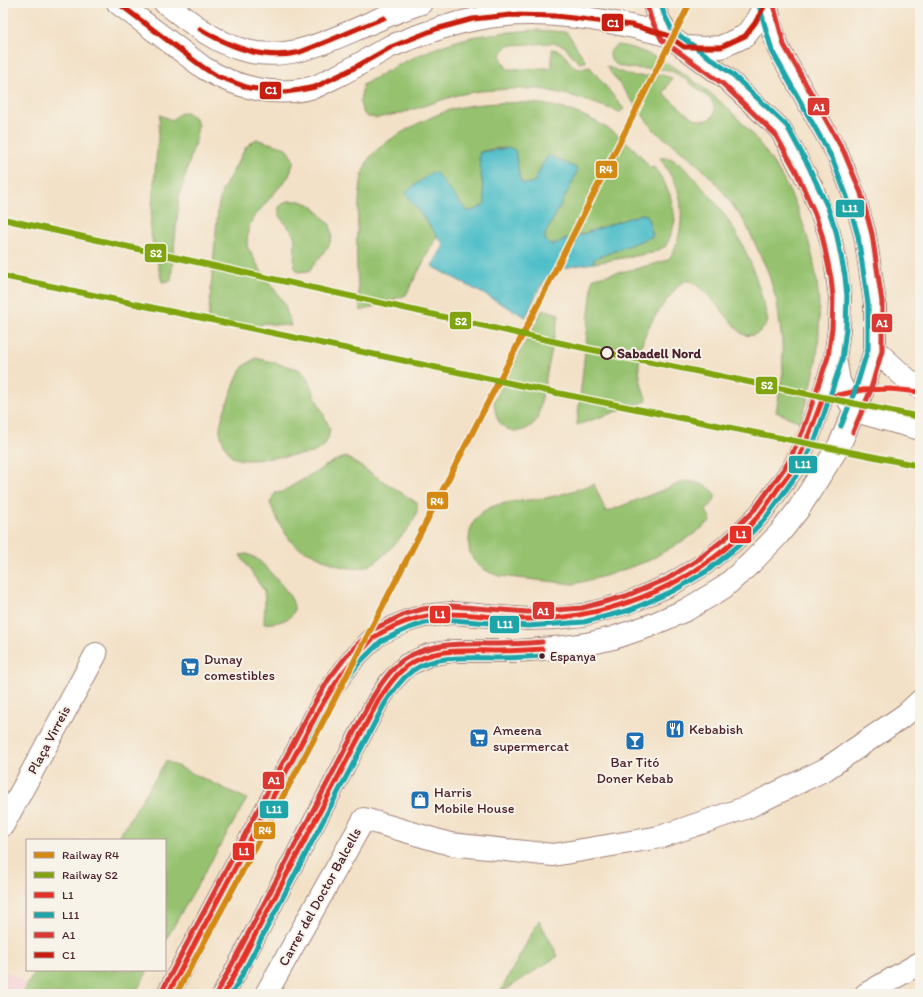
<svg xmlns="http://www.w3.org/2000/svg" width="923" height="997" viewBox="0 0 923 997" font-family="Itim,sans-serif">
<rect width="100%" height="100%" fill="#f7f3e8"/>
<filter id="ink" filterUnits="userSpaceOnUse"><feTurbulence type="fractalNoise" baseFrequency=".025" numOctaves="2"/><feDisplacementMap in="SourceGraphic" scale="8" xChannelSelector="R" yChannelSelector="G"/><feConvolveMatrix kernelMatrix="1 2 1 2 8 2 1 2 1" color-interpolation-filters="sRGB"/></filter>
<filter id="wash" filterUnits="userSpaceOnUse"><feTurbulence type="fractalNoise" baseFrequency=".012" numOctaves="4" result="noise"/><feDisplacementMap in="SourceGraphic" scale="16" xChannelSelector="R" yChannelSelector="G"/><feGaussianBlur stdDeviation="0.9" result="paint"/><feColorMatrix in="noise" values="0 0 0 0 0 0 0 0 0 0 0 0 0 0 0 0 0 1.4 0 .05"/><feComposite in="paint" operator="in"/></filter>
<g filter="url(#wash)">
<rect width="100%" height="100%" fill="#f3e1c7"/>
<polygon fill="#f6cfd5" points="3,970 27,984 22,994 3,994"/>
<g fill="#96c26f" stroke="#70704d">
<path d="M533 30 567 32 586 62 579 63 564 46 560 44 554 43 509 45 502 52 501 58 507 69 552 68V49C565 50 567 62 577 69L590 67 624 109 620 112 573 96 541 89H509L480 91 457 95 402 113 377 118 368 117 364 114 361 107 360 101 363 85C397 64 433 46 472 37 492 33 513 32 533 30Z"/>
<path d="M618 45C645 48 680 70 701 86 806 164 847 300 800 422L776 412 783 372 782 341 777 302 768 272 746 224 718 185 691 158 655 131 650 125 606 66 621 72 633 76H647L659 74 672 78 663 94C673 101 685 114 696 119 712 125 721 111 709 98 697 89 685 77 671 71 658 65 610 76 610 54 611 49 614 47 618 45Z"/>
<path d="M499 103C509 103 519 102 529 103 573 105 625 130 649 167L655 168 664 182 670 195 673 207 675 220 672 232 666 246 652 253 594 263V259L653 236 647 215 641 214 550 245 545 240V235L577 171 543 163 534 182 525 184 520 181 515 150C506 146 490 149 480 152L479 157 485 203C480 209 475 210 467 211L463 206 406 194 437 236 406 295 361 311C355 275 356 239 359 202 360 188 361 173 368 160 381 140 430 116 453 109 468 105 483 104 499 103Z"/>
<polygon points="186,112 195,118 198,125 196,139 179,197 171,281 162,282 150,230 160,115 172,120 179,114"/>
<polygon points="256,139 286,148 294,161 289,176 253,218 248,229 247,246 260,269 284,303 291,326 263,323 259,328 208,323 218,208 222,191 246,147"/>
<path d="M660 158C663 158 666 157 669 158 676 159 692 175 697 181 726 212 748 248 759 288 763 299 765 310 768 321 764 331 751 340 741 333 732 323 701 284 690 281 681 279 676 289 671 295 643 329 629 358 647 401L577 425 593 278 639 268 668 260C681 244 684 213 679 194 676 182 666 168 660 158Z"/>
<polygon points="287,201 301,201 313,206 330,225 332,237 328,247 309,271 298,272 294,265 295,239 293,233 279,216 279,207"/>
<path d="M543 309 559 314 538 417C536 420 535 423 532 425 522 435 504 432 498 420 495 414 495 408 494 401Z"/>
<path d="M256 358 299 369 306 376 330 429 328 438 324 446 313 453 254 460H242L232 457C227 450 221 440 220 431 219 420 235 383 240 371L244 366Z"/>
<path d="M346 457 417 503C419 518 408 529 398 540 370 573 355 576 317 556 309 552 296 548 291 541 281 529 276 516 270 503L275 493 282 492 334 461Z"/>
<path d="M686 481C703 483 729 491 706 510L711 521 691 536 648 561 605 576 574 584 499 576C485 571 470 564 469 546 467 498 513 503 546 498 562 495 578 489 594 484L606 512Z"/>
<path d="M247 554C260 558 268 570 277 580 287 591 307 613 282 621 277 623 270 623 264 624L265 600 264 591 240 555Z"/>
<polygon points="166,761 247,799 165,941 165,840 117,840"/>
<polygon points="539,920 558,956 499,994"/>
<polygon points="36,970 148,970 135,994 22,994"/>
</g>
<path fill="#51bfc9" stroke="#4e6f7a" d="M510 148 515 150 520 181 525 184 534 182 543 163 549 155 576 168 577 171 574 179 545 235V240L551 245 641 214 647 215 653 236 594 259V263C582 265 566 266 555 272 540 281 533 302 526 317L432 266 444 245 406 194 408 190 431 173 435 172 467 211C475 211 480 209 485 203L479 157 480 152Z"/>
</g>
<g filter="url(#ink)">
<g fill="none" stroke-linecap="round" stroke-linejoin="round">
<g stroke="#9e8079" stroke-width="24">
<g id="street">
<polyline points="3,825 96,654"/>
<polyline points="266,994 364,819 450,844 553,855 660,837 748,807 826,769 906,714 920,701"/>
<polyline points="866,994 920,963"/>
</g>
</g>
<g stroke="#9e8079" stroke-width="24">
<g id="secondary">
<path d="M118 3 204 68C236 88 277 98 314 87 320 85 325 82 331 79 351 70 369 58 389 47 396 44 404 41 412 38 431 31 451 24 472 20 535 6 606 19 667 35"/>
<path d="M165 3C189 21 214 42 243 50 284 62 322 44 359 28 379 19 400 10 421 3"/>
<polyline points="654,3 657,16 667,35 684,47 704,48 721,47 745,36 755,23 766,3"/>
<polyline points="875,350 909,381 920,388"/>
<polyline points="835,359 839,381 845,394 855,411 920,429"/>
<polyline points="168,994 320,708 335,683 354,658 377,635 407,621 424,616 452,613 528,619 555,618 583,615 628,603 670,585 703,565 733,541 760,514 794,467 810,433 835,359 839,329 840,297 835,259 829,233 812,188 781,130 727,79 684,47"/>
<polyline points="224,994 378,701 390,683 407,665 429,655 453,651 517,651 565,647 587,644 613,638 649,626 686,610 723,588 751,563 779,534 798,510 840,444 863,390 875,350 875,303 865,235 854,195 838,155 778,48 772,29 766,3"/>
</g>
</g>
<use href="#street" stroke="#fff" stroke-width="22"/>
<use href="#secondary" stroke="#fff" stroke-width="22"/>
<g stroke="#f7f3e8" stroke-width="8">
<g id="bus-1">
<polyline points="823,398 863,390 890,389 920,392"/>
<path d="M168 994 320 708C334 685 347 665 366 646 370 642 373 637 378 635 383 631 390 629 395 626 443 604 480 619 529 619 615 619 705 580 760 514 766 506 772 498 777 490 783 482 789 475 794 467 806 445 814 421 823 398"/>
<path d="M224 994 378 701C386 689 395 675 407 666 433 647 469 651 499 651 514 651 528 650 542 649"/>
</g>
</g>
<g stroke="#f7f3e8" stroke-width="8">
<g id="bus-2">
<polyline points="759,5 772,51 832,158 847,197 858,236 868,304 868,349 856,388 841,426"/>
<polyline points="176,994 326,711 341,687 359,663 381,641 409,628 425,623 452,620 528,626 584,622 630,610 673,591 707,571 738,546 765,519 800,470 817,435 842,360 846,329 847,296 845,276 836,231 828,208 808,165 787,126 732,74 672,30 664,14 661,3"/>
<path d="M232 994 384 705C392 693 400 680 412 671 436 654 471 658 499 658 514 658 528 657 542 656"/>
</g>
</g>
<g stroke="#f7f3e8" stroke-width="8">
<g id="bus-3">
<polyline points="773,3 784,45 844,152 861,193 872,234 882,302 882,351 870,392 853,432"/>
<polyline points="162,991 314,704 329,679 348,654 372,630 405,614 423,609 452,606 528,612 582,608 626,596 667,579 699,559 728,536 755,509 788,463 803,430 828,357 832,328 833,297 831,278 822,235 815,214 796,171 775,134 723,84 662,40 651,19 647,5"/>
<path d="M218 991 372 698C381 684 390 670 403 660 431 641 467 644 498 644 513 644 527 643 542 642"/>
</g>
</g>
<g stroke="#f7f3e8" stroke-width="8">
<g id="bus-4">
<polyline points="118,3 204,68 217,76 249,88 285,92 300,90 315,87 352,69 391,47 436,29 473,19 511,15 556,16 631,25 667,35 684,47 721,47 745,36 755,23 766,3"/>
<path d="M200 29C228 46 262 60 296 53 302 52 307 49 313 47 337 38 360 27 384 18"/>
</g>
</g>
<use href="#bus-1" stroke="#e63027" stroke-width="5"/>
<use href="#bus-2" stroke="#1ea5aa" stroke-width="5"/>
<use href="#bus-3" stroke="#da3832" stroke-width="5"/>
<use href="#bus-4" stroke="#c81d11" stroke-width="5"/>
<g stroke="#f7f3e8" stroke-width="9">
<polyline id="rail-1" points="176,994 314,739 515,350 690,3"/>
</g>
<g stroke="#f7f3e8" stroke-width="9">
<g id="rail-2">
<polyline points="3,219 588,349 920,417"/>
<polyline points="3,276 557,393 920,466"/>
</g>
</g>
<use href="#rail-1" stroke="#d48913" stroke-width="6"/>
<use href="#rail-2" stroke="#7fa410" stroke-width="6"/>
</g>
</g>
<defs>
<g id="supermarket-square" transform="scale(1)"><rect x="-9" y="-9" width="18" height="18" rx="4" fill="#1f6fb2" stroke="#f7f3e8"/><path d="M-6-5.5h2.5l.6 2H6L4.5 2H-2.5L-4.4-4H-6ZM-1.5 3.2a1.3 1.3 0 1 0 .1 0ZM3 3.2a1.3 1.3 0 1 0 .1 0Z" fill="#fff"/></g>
<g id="restaurant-square" transform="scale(1)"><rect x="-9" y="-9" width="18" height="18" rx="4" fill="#1f6fb2" stroke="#f7f3e8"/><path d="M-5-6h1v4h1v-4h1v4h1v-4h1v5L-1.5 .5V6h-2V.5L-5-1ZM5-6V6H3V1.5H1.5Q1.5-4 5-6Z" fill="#fff"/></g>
<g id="bar-square" transform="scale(1)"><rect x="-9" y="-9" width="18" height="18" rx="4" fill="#1f6fb2" stroke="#f7f3e8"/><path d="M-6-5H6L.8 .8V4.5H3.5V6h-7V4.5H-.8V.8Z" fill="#fff"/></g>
<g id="shop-square" transform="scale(1)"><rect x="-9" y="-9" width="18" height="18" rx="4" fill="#1f6fb2" stroke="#f7f3e8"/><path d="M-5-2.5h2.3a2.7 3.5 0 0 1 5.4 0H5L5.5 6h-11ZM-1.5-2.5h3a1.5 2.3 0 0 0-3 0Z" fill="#fff"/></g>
</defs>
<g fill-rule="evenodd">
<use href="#supermarket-square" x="190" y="667"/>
<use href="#restaurant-square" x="675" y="729"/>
<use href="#supermarket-square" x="479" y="738"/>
<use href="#bar-square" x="635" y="741"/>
<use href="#shop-square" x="420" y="800"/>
</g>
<circle fill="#f7f3e8" stroke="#4a1f2b" stroke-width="2" cx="607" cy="353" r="6"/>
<circle fill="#4a1f2b" stroke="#f7f3e8" stroke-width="1.5" cx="542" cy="656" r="3.5"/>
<g text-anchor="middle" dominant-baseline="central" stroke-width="4" stroke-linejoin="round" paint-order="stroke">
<g font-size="13" fill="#4a1f2b" stroke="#f7f3e8" text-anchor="start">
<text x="550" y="656">Espanya</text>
</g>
<g font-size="14" font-weight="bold" fill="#4a1f2b" stroke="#f7f3e8" text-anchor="start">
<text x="617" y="353">Sabadell Nord</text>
</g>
<g font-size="14" fill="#4a1f2b" stroke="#f7f3e8" text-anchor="start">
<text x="204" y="659">Dunay<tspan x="204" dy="16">comestibles</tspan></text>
<text x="689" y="729">Kebabish</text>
<text x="493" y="730">Ameena<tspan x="493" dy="16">supermercat</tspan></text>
<text x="635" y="762" text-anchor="middle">Bar Titó<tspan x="635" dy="16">Doner Kebab</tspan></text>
<text x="434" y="792">Harris<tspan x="434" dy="16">Mobile House</tspan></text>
</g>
<g font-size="14" fill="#4a1f2b" stroke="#f7f3e8">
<text transform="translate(49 740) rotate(-62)">Plaça Virreis</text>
<text transform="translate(320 897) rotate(-61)">Carrer del Doctor Balcells</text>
</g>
</g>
<g stroke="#f7f3e8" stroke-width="1.5">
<rect x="601" y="13" width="23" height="19" rx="4" fill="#c81d11"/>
<rect x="259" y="81" width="23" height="19" rx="4" fill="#c81d11"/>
<rect x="807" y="97" width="23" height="19" rx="4" fill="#da3832"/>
<rect x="595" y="160" width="23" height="19" rx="4" fill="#d48913"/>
<rect x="835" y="199" width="30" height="19" rx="4" fill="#1ea5aa"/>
<rect x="144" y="243" width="23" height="20" rx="4" fill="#7fa410"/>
<rect x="449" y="311" width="23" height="19" rx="4" fill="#7fa410"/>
<rect x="871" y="313" width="22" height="20" rx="4" fill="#da3832"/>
<rect x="755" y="376" width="23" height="19" rx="4" fill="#7fa410"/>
<rect x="788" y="455" width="30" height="19" rx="4" fill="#1ea5aa"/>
<rect x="426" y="491" width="23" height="19" rx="4" fill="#d48913"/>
<rect x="729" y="525" width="23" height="19" rx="4" fill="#e63027"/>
<rect x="532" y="601" width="23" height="19" rx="4" fill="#da3832"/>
<rect x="429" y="605" width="22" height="19" rx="4" fill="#e63027"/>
<rect x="489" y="615" width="31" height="19" rx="4" fill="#1ea5aa"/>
<rect x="262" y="771" width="23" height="19" rx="4" fill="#da3832"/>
<rect x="259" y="800" width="30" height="19" rx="4" fill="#1ea5aa"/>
<rect x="253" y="821" width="23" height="19" rx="4" fill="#d48913"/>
<rect x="232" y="842" width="23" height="19" rx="4" fill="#e63027"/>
</g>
<g font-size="11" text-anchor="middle" font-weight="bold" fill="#fff">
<text x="613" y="27">C1</text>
<text x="271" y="94">C1</text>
<text x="819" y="111">A1</text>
<text x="606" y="173">R4</text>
<text x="850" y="212">L11</text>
<text x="156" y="257">S2</text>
<text x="461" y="325">S2</text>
<text x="882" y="327">A1</text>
<text x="767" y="389">S2</text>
<text x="803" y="468">L11</text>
<text x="437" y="505">R4</text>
<text x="741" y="538">L1</text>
<text x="543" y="615">A1</text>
<text x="440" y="618">L1</text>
<text x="505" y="628">L11</text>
<text x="274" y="784">A1</text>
<text x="274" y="813">L11</text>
<text x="265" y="834">R4</text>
<text x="244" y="855">L1</text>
</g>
<rect width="923" height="997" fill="none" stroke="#f7f3e8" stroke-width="16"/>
<rect x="26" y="839" width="140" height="132" fill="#f7f3e8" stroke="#b29e9c"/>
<rect x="34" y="852" width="20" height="6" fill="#d48913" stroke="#b29e9c"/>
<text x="62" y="859" font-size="12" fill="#4a1f2b">Railway R4</text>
<rect x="34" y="872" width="20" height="6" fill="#7fa410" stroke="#b29e9c"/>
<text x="62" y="879" font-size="12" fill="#4a1f2b">Railway S2</text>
<rect x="34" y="892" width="20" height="6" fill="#e63027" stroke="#b29e9c"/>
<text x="62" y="899" font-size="12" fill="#4a1f2b">L1</text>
<rect x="34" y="912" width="20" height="6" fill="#1ea5aa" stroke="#b29e9c"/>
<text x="62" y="919" font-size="12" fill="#4a1f2b">L11</text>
<rect x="34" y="932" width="20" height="6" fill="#da3832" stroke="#b29e9c"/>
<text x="62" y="939" font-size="12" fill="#4a1f2b">A1</text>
<rect x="34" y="952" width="20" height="6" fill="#c81d11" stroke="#b29e9c"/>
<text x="62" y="959" font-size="12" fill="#4a1f2b">C1</text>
</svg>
